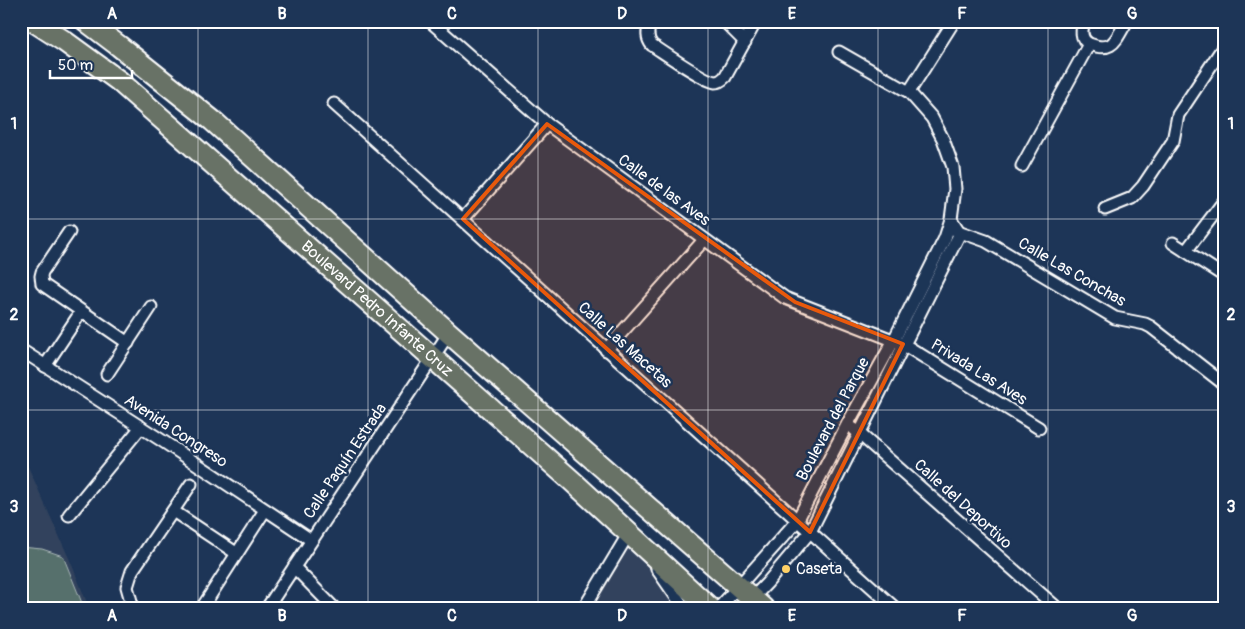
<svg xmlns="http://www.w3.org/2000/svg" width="1245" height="629" viewBox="0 0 1245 629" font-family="Pangolin,sans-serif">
<rect width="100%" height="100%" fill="#1d3557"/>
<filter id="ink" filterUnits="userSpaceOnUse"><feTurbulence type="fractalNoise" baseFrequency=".02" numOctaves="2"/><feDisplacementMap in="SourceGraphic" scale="10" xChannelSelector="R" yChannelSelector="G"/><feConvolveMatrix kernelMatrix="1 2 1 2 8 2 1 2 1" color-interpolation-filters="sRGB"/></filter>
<g filter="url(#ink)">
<g fill="#31435d">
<polygon points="21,451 72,565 89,608 21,608"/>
<polygon points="621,536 696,608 577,608"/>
</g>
<polygon fill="#566f6c" stroke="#aab7b6" points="21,547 42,549 63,556 84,608 21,608"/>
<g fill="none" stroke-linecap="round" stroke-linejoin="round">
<g stroke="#fff" stroke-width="15">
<g id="minor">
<polyline points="430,21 547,124 785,298 903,344 1039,428"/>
<path d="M651 21C647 30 646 38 652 45 663 52 704 81 715 82 719 82 722 80 725 77L756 21"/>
<polyline points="724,21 745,42"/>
<path d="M1089 44C1114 53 1115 40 1127 21"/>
<polyline points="909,92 954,21"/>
<polyline points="334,104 895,608"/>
<path d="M1022 166 1089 44C1080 39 1081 29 1085 21"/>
<polyline points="1105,209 1132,198 1143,186 1173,141 1178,115 1224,46"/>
<polyline points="463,219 547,124"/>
<polyline points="955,230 986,241 1115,318 1145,324 1151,327 1224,384"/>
<polyline points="69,232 42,272 41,276 42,284 128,343"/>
<polyline points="1173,243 1224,276"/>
<polyline points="1186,251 1224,201"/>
<polyline points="21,350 161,440 311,540"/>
<polyline points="606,350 704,240"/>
<polyline points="45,366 81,312"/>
<polyline points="107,374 151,307"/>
<polyline points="854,429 1057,608"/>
<polyline points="173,511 236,553"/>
<polyline points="69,515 141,427"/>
<polyline points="294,567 334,608"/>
<polyline points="657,569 684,608"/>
<polyline points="133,608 127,587 132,571 191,484"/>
<polyline points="202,608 265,510"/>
<polyline points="267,608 449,333"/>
<polyline points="584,608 629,533"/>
<polyline points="719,608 797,521 847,425 894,340 945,238 951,219 955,189 953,167 943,139 932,118 909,92 839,52"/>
<polyline points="743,608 767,583 810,532 960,233 951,219"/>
</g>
</g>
<g stroke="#fff" stroke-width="24">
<g id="trunk">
<path id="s1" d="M33 21 64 41 119 81 571 480 710 608"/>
<polyline points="86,21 119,46 213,121 449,333 763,608"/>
</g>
</g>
<use href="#minor" stroke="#1d3557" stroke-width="11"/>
<use href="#trunk" stroke="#687266" stroke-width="20"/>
</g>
</g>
<path fill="#e8590c" fill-opacity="0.2" stroke="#e8590c" stroke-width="4" stroke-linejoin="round" d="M547 124 795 302 903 344 810 532 463 219Z"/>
<path fill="none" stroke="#fff" stroke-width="1" stroke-opacity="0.55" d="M198 21V608M368 21V608M538 21V608M708 21V608M878 21V608M1048 21V608M21 219H1224M21 410H1224"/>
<circle fill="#ffd166" stroke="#1d3557" stroke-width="2" cx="786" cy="569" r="5"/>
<g text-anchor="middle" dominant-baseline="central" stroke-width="5" stroke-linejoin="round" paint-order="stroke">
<g font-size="16" fill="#fff" stroke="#1d3557">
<text transform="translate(664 190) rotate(36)">Calle de las Aves</text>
<text transform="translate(1072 272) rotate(30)">Calle Las Conchas</text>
<text stroke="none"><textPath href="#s1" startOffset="449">Boulevard Pedro Infante Cruz</textPath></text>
<text transform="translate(625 345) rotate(42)">Calle Las Macetas</text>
<text transform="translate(979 372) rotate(32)">Privada Las Aves</text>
<text transform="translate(833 419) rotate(-62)">Boulevard del Parque</text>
<text transform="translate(176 431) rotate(33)">Avenida Congreso</text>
<text transform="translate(345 461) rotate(-56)">Calle Paquín Estrada</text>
<text transform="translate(963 504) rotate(42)">Calle del Deportivo</text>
</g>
<g font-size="16" fill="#fff" stroke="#1d3557" text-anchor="start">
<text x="796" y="569">Caseta</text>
</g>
</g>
<rect width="1245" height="629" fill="none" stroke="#1d3557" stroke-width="55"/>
<path d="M50 70v8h82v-8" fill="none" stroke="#ffffff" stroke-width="2.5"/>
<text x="58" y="70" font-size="15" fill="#ffffff" stroke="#1d3557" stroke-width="4" paint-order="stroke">50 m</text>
<rect x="28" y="28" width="1190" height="574" fill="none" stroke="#fff" stroke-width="2"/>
<g font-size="16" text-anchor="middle" font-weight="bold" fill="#fff">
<text x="112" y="19">A</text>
<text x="282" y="19">B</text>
<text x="452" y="19">C</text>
<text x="622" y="19">D</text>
<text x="792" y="19">E</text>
<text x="962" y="19">F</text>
<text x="1132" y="19">G</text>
<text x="14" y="129">1</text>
<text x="1231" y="129">1</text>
<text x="14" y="320">2</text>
<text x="1231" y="320">2</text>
<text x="14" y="512">3</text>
<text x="1231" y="512">3</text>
<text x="112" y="621">A</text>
<text x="282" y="621">B</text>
<text x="452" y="621">C</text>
<text x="622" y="621">D</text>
<text x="792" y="621">E</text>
<text x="962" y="621">F</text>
<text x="1132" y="621">G</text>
</g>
</svg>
